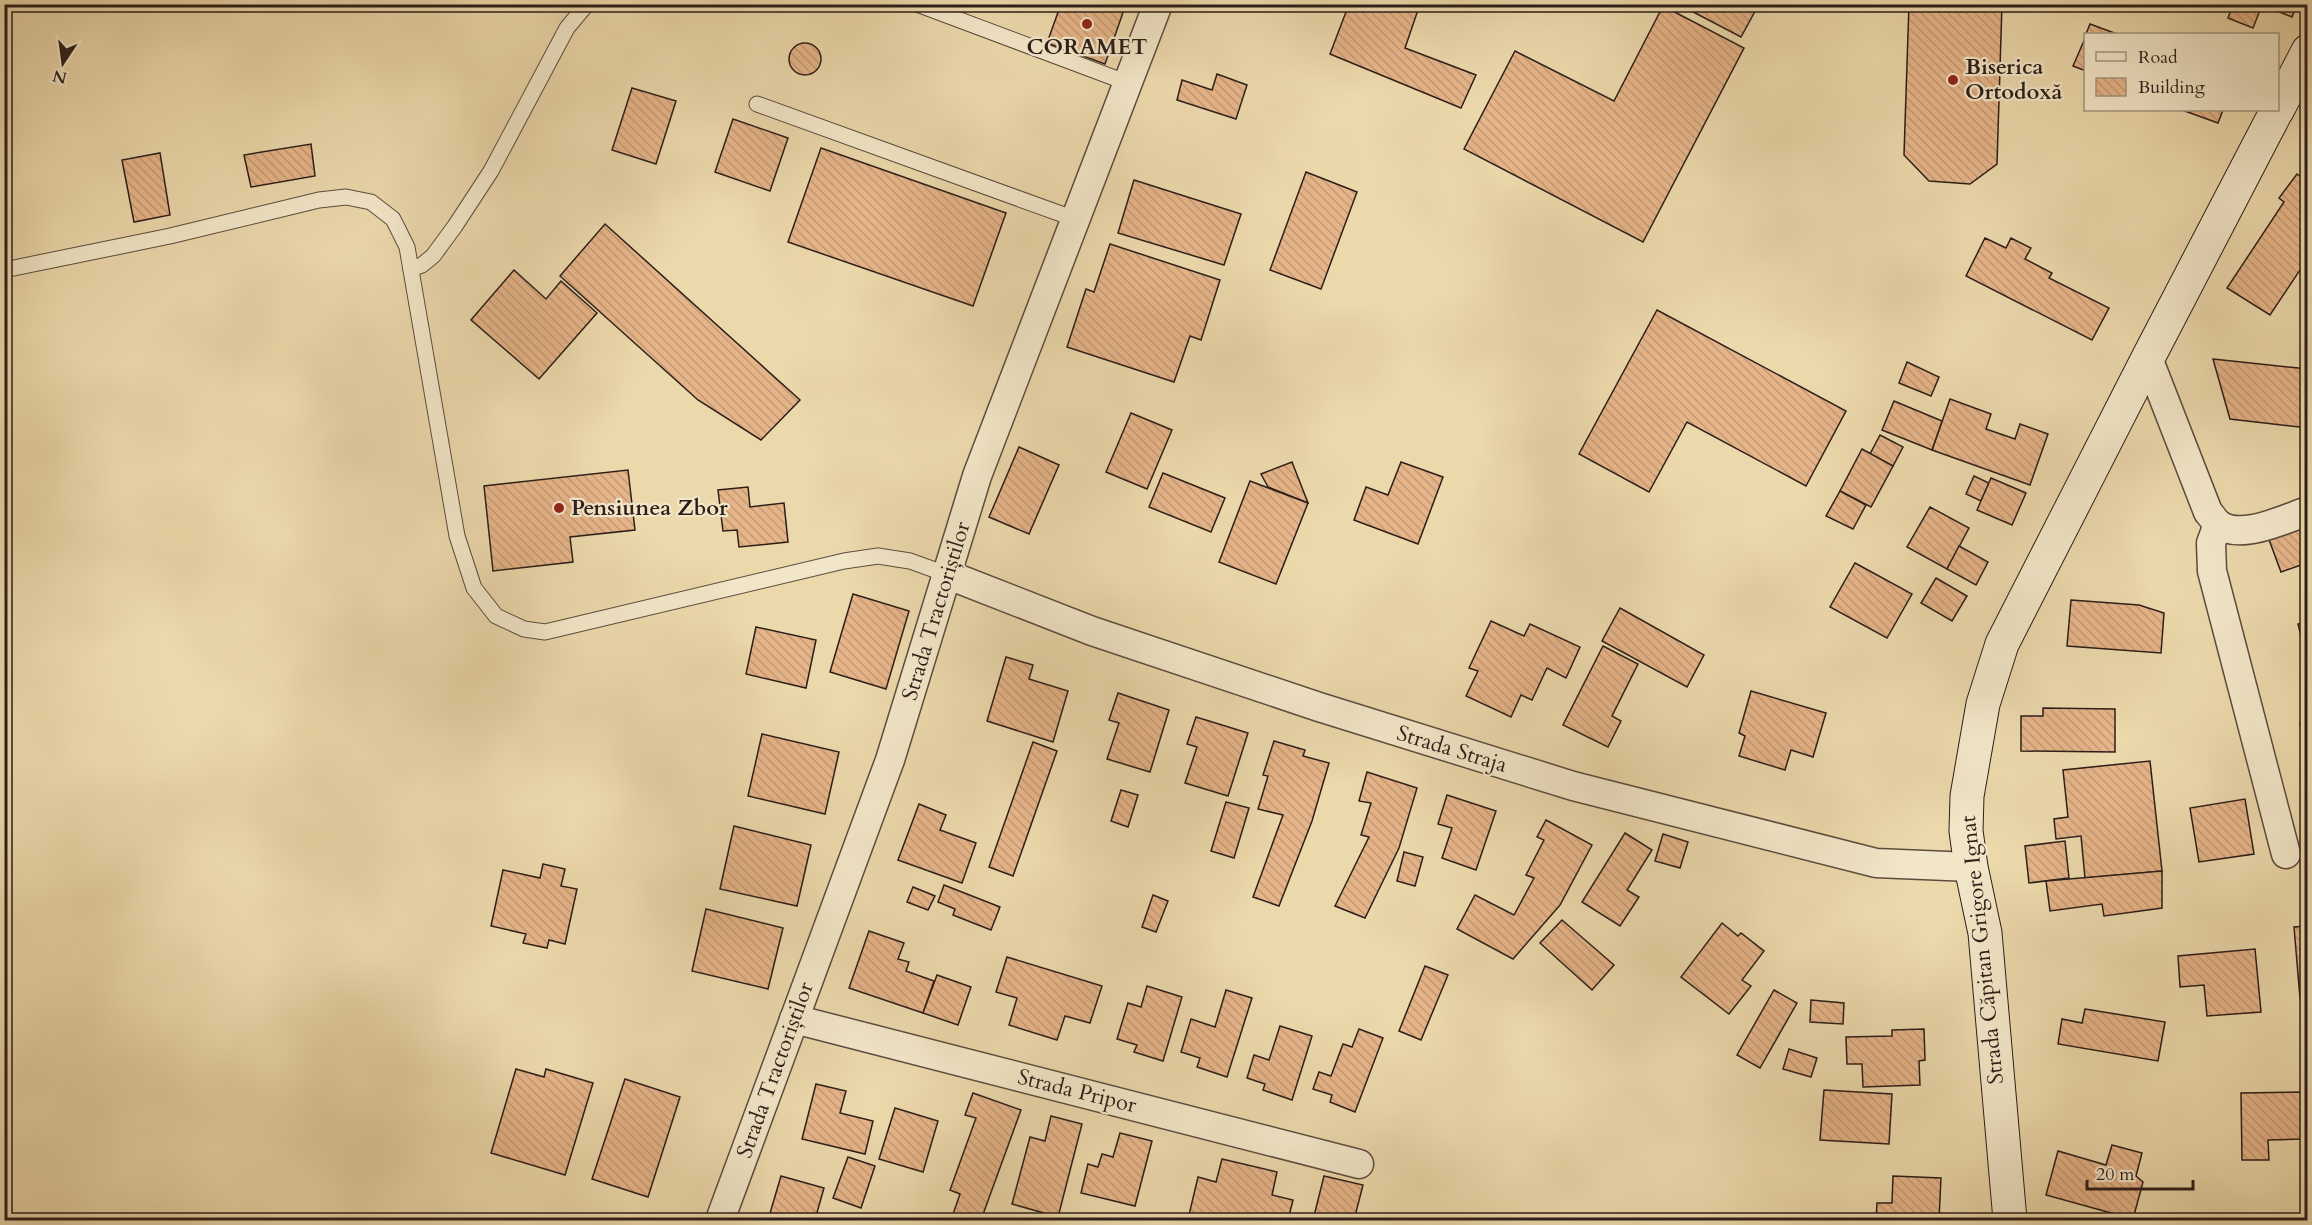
<svg xmlns="http://www.w3.org/2000/svg" width="2312" height="1225" viewBox="0 0 2312 1225" font-family="Cardo,serif">
<defs>
<pattern id="building-back-hatch" width="6" height="6" patternUnits="userSpaceOnUse" patternTransform="scale(1.5)"><rect width="6" height="6" fill="#e5b488"/><path d="M-1 5l2 2M0 0l6 6M5-1l2 2" fill="none" stroke="#c59a75"/></pattern>
</defs>
<rect width="100%" height="100%" fill="#ebd8ab"/>
<filter id="stains"><feTurbulence type="fractalNoise" baseFrequency=".00333" numOctaves="4"/><feColorMatrix values="0 0 0 0 .2 0 0 0 0 .09 0 0 0 0 .02 0 0 0 .5 -.17"/></filter>
<radialGradient id="worn" r=".72"><stop offset=".6" stop-color="#630" stop-opacity="0"/><stop offset="1" stop-color="#630" stop-opacity=".3"/></radialGradient>
<g fill="url(#building-back-hatch)" stroke="#2c1e19" stroke-width="1.5">
<polygon points="1061,4 1126,4 1105,64 1047,43"/>
<polygon points="1349,4 1420,4 1405,48 1476,75 1461,108 1330,54"/>
<polygon points="1678,4 1759,4 1741,37"/>
<polygon points="1909,4 2002,4 1997,164 1970,184 1929,181 1904,155"/>
<polygon points="2233,4 2297,4 2292,17 2262,5 2253,28 2228,18"/>
<polygon points="1663,6 1744,48 1643,242 1464,149 1515,51 1614,101"/>
<polygon points="2090,24 2117,34 2086,34"/>
<polygon points="2086,36 2086,71 2073,66"/>
<circle cx="805" cy="59" r="16"/>
<polygon points="1217,74 1247,85 1236,119 1177,100 1182,80 1212,90"/>
<polygon points="632,88 676,101 656,164 612,150"/>
<polygon points="2182,110 2223,110 2218,123"/>
<polygon points="733,119 788,138 770,191 715,172"/>
<polygon points="311,144 315,176 251,187 244,155"/>
<polygon points="821,148 1006,213 973,306 788,242"/>
<polygon points="160,153 170,215 134,222 122,160"/>
<polygon points="1306,172 1357,192 1321,289 1270,270"/>
<polygon points="2297,174 2308,182 2308,258 2270,315 2227,288 2284,202 2279,198"/>
<polygon points="1134,180 1241,214 1224,265 1118,233"/>
<polygon points="605,224 800,400 761,440 698,400 560,276"/>
<polygon points="1985,238 2006,248 2011,238 2031,248 2025,259 2052,273 2049,278 2109,308 2092,340 1966,276"/>
<polygon points="1110,244 1220,280 1201,340 1190,336 1174,382 1067,347 1086,289 1094,292"/>
<polygon points="514,270 546,299 561,281 597,313 539,379 471,320"/>
<polygon points="1657,310 1846,411 1806,486 1687,422 1649,492 1579,454"/>
<polygon points="2213,359 2308,369 2308,428 2230,419"/>
<polygon points="1907,362 1939,377 1931,396 1899,383"/>
<polygon points="1950,399 1991,414 1986,429 2015,439 2020,424 2048,434 2030,485 1932,450"/>
<polygon points="1894,401 1942,421 1932,450 1882,430"/>
<polygon points="1131,413 1172,430 1147,489 1106,472"/>
<polygon points="1880,435 1903,447 1893,466 1870,454"/>
<polygon points="1019,447 1059,465 1029,534 989,517"/>
<polygon points="1862,449 1893,466 1871,507 1840,491"/>
<polygon points="1292,462 1308,503 1268,487 1261,474"/>
<polygon points="1401,462 1443,477 1418,544 1354,520 1366,487 1388,495"/>
<polygon points="628,470 635,530 570,537 573,562 493,571 484,486"/>
<polygon points="1163,473 1225,498 1211,532 1149,507"/>
<polygon points="1974,476 1989,483 1981,501 1966,494"/>
<polygon points="1991,478 2026,493 2012,525 1977,510"/>
<polygon points="1250,481 1308,503 1276,584 1219,562"/>
<polygon points="748,487 750,507 784,503 788,542 739,547 737,530 723,531 718,490"/>
<polygon points="1840,491 1866,505 1853,529 1826,516"/>
<polygon points="1930,507 1969,528 1947,569 1907,547"/>
<polygon points="2308,523 2308,574 2304,575 2301,565 2281,572 2268,537"/>
<polygon points="1959,546 1988,562 1976,585 1947,569"/>
<polygon points="1855,563 1912,594 1887,638 1830,607"/>
<polygon points="1936,578 1967,596 1952,621 1921,603"/>
<polygon points="853,594 909,611 886,689 830,672"/>
<polygon points="2071,600 2139,605 2164,613 2161,653 2067,646"/>
<polygon points="1620,608 1704,655 1687,687 1602,641"/>
<polygon points="1491,621 1524,636 1530,624 1580,647 1566,678 1547,668 1532,700 1521,695 1511,717 1466,696 1478,671 1469,668"/>
<polygon points="2308,622 2308,665 2298,624"/>
<polygon points="756,627 816,640 806,688 746,674"/>
<polygon points="1603,646 1638,664 1612,716 1621,721 1608,747 1563,725"/>
<polygon points="1006,657 1033,665 1029,679 1068,691 1053,742 987,721"/>
<polygon points="1751,691 1826,713 1813,757 1791,750 1785,770 1739,756 1745,736 1739,733"/>
<polygon points="1118,693 1169,710 1150,772 1107,759 1119,723 1109,720"/>
<polygon points="2043,708 2115,709 2115,752 2021,751 2021,716 2043,716"/>
<polygon points="1196,717 1248,733 1228,796 1185,783 1197,747 1187,744"/>
<polygon points="2308,722 2308,779 2300,723"/>
<polygon points="762,734 839,752 825,814 748,796"/>
<polygon points="1274,741 1305,750 1303,756 1329,763 1312,821 1279,906 1253,897 1283,815 1258,809 1268,776 1263,775"/>
<polygon points="1033,742 1057,751 1013,876 989,867"/>
<polygon points="2150,761 2162,871 2085,878 2081,836 2056,839 2054,819 2068,817 2063,770"/>
<polygon points="1367,772 1417,788 1399,848 1365,918 1335,906 1369,837 1361,835 1371,803 1359,801"/>
<polygon points="1121,790 1138,795 1128,827 1111,821"/>
<polygon points="1447,795 1496,811 1476,870 1442,858 1452,828 1438,824"/>
<polygon points="2245,799 2254,854 2199,862 2190,808"/>
<polygon points="1226,802 1249,808 1234,858 1211,851"/>
<polygon points="919,804 946,815 940,830 976,843 962,883 898,860"/>
<polygon points="1546,820 1592,845 1560,905 1513,959 1457,929 1475,895 1514,915 1534,878 1526,875 1544,840 1537,837"/>
<polygon points="734,826 811,845 797,906 720,889"/>
<polygon points="1625,833 1652,850 1627,890 1639,897 1620,926 1582,902"/>
<polygon points="1663,834 1688,842 1680,868 1655,861"/>
<polygon points="2065,841 2069,878 2029,883 2025,846"/>
<polygon points="1404,852 1423,857 1415,886 1397,881"/>
<polygon points="543,864 565,869 561,886 577,889 565,944 549,940 547,948 523,943 526,934 491,926 503,870 540,878"/>
<polygon points="2162,871 2162,908 2104,916 2102,904 2050,911 2046,881"/>
<polygon points="944,885 1000,907 991,930 953,915 955,909 938,902"/>
<polygon points="913,887 935,896 928,910 907,902"/>
<polygon points="1153,895 1168,901 1156,932 1142,927"/>
<polygon points="706,909 783,928 768,989 692,971"/>
<polygon points="1562,920 1614,965 1592,990 1540,943"/>
<polygon points="1722,923 1738,936 1741,933 1764,951 1742,980 1751,986 1729,1014 1681,977"/>
<polygon points="2308,926 2308,997 2300,998 2294,927"/>
<polygon points="869,931 904,943 898,959 909,962 906,971 934,981 923,1013 849,988"/>
<polygon points="2255,949 2261,1012 2207,1016 2204,985 2180,987 2178,956"/>
<polygon points="1007,957 1102,986 1090,1023 1065,1016 1057,1040 1009,1025 1017,998 996,992"/>
<polygon points="1425,966 1448,975 1421,1040 1399,1031"/>
<polygon points="937,975 971,987 958,1025 923,1013"/>
<polygon points="1147,986 1182,997 1163,1061 1134,1052 1137,1045 1117,1039 1128,1003 1141,1007"/>
<polygon points="1226,990 1252,998 1227,1077 1197,1067 1200,1058 1181,1052 1191,1019 1215,1027"/>
<polygon points="1774,990 1797,1003 1760,1068 1737,1055"/>
<polygon points="1811,1000 1844,1003 1843,1024 1810,1022"/>
<polygon points="2085,1009 2165,1022 2158,1061 2058,1044 2062,1019 2082,1023"/>
<polygon points="1280,1026 1312,1036 1292,1100 1263,1090 1265,1084 1247,1078 1254,1055 1269,1060"/>
<polygon points="1359,1029 1383,1038 1355,1112 1330,1102 1332,1095 1313,1089 1319,1072 1331,1076 1343,1044 1352,1047"/>
<polygon points="1924,1029 1925,1060 1919,1061 1920,1085 1863,1087 1862,1064 1847,1064 1846,1037 1892,1036 1892,1030"/>
<polygon points="1789,1049 1817,1058 1811,1077 1783,1069"/>
<polygon points="516,1069 544,1077 546,1069 593,1083 565,1175 491,1153"/>
<polygon points="625,1079 680,1097 648,1197 592,1179"/>
<polygon points="816,1084 846,1091 840,1113 873,1121 865,1154 802,1139"/>
<polygon points="1824,1090 1892,1094 1889,1144 1820,1140"/>
<polygon points="2304,1092 2304,1139 2268,1140 2269,1160 2242,1160 2241,1093"/>
<polygon points="973,1093 1021,1110 981,1220 951,1220 960,1194 950,1190 976,1118 965,1115"/>
<polygon points="895,1108 938,1121 923,1172 879,1159"/>
<polygon points="1051,1116 1082,1124 1058,1217 1012,1204 1030,1137 1045,1141"/>
<polygon points="1120,1133 1152,1141 1135,1206 1081,1193 1088,1164 1098,1167 1102,1154 1113,1157"/>
<polygon points="2112,1145 2142,1153 2136,1176 2143,1182 2133,1219 2046,1195 2058,1151 2106,1165"/>
<polygon points="848,1157 875,1166 861,1208 833,1198"/>
<polygon points="1222,1159 1277,1172 1272,1195 1293,1200 1288,1220 1195,1220 1188,1219 1198,1177 1216,1182"/>
<polygon points="781,1176 824,1188 816,1216 831,1220 768,1220"/>
<polygon points="1324,1176 1363,1185 1354,1220 1313,1220"/>
<polygon points="1893,1176 1941,1178 1939,1220 1876,1220 1877,1203 1892,1203"/>
</g>
<g fill="none" stroke-linecap="round" stroke-linejoin="round">
<g stroke="#5c4c3e" stroke-width="17">
<g id="lane">
<polyline points="917,4 1128,83"/>
<polyline points="757,104 1075,219"/>
<polyline points="411,269 422,265 433,256 455,226 491,171 567,28 587,4"/>
<polyline points="4,270 170,236 319,200 346,197 371,202 393,219 407,247 457,536 474,588 496,616 524,629 545,632 844,561 878,556 910,561 946,574"/>
</g>
</g>
<g stroke="#5c4c3e" stroke-width="31">
<g id="street">
<path d="M2148 358 2208 512C2211 515 2214 520 2217 523 2239 542 2284 519 2308 511"/>
<polyline points="2218,524 2211,543 2212,571 2286,854"/>
<polyline points="946,574 1092,631 1319,707 1573,786 1876,863 1971,867"/>
<polyline points="794,1019 1359,1164"/>
<polyline points="720,1220 890,760 977,476 1158,4"/>
</g>
</g>
<g stroke="#2c1e19" stroke-width="35">
<g id="secondary">
<polyline points="2278,109 2308,51"/>
<polyline points="2010,1220 1985,933 1971,867 1966,831 1967,796 1983,704 2002,644 2148,358 2277,110"/>
</g>
</g>
<use href="#lane" stroke="#f2e6c8" stroke-width="15"/>
<use href="#street" stroke="#f2e6c8" stroke-width="28"/>
<use href="#secondary" stroke="#f2e6c8" stroke-width="33"/>
</g>
<g fill="#8f2418" stroke="#f2e6c8" stroke-width="2">
<circle cx="1087" cy="24" r="6"/>
<circle cx="1953" cy="80" r="6"/>
<circle cx="559" cy="508" r="6"/>
</g>
<g text-anchor="middle" dominant-baseline="central" stroke-width="4.5" stroke-linejoin="round" paint-order="stroke">
<g font-size="22" font-weight="bold" fill="#2c1e19" stroke="#f2e6c8" text-anchor="start">
<text x="1087" y="47" text-anchor="middle">CORAMET</text>
<text x="1965" y="67">Biserica<tspan x="1965" dy="25">Ortodoxă</tspan></text>
<text x="571" y="508">Pensiunea Zbor</text>
</g>
<g font-size="22" fill="#2c1e19" stroke="#f2e6c8">
<text transform="translate(936 611) rotate(-73)">Strada Tractoriștilor</text>
<text transform="translate(1452 749) rotate(17)">Strada Straja</text>
<text transform="translate(1982 950) rotate(-96)">Strada Căpitan Grigore Ignat</text>
<text transform="translate(775 1070) rotate(-70)">Strada Tractoriștilor</text>
<text transform="translate(1077 1091) rotate(14)">Strada Pripor</text>
</g>
</g>
<rect width="2312" height="1225" fill="none" stroke="#ebd8ab" stroke-width="24"/>
<rect x="6" y="6" width="2300" height="1213" fill="none" stroke="#2c1e19" stroke-width="3"/>
<rect x="12" y="12" width="2288" height="1201" fill="none" stroke="#2c1e19" stroke-width="1.5"/>
<rect x="2084" y="33" width="195" height="78" fill="#f2e6c8" stroke="#a39682" stroke-width="1.5"/>
<rect x="2096" y="52" width="30" height="9" fill="#f2e6c8" stroke="#a39682" stroke-width="1.5"/>
<text x="2138" y="63" font-size="18" fill="#2c1e19">Road</text>
<rect x="2096" y="78" width="30" height="18" fill="url(#building-back-hatch)" stroke="#a39682" stroke-width="1.5"/>
<text x="2138" y="93" font-size="18" fill="#2c1e19">Building</text>
<g transform="translate(63 63) rotate(193)" stroke="#f2e6c8" stroke-width="4.5" paint-order="stroke">
<path d="M0-4.5L10 22L0 15L-10 22Z" fill="#2c1e19"/>
<text y="-9" font-size="16" font-weight="bold" text-anchor="middle" fill="#2c1e19">N</text>
</g>
<path d="M2087 1180v9h106v-9" fill="none" stroke="#2c1e19" stroke-width="3"/>
<text x="2096" y="1180" font-size="18" fill="#2c1e19" stroke="#f2e6c8" stroke-width="4.5" paint-order="stroke">20 m</text>
<rect width="100%" height="100%" filter="url(#stains)"/>
<rect width="100%" height="100%" fill="url(#worn)"/>
</svg>
